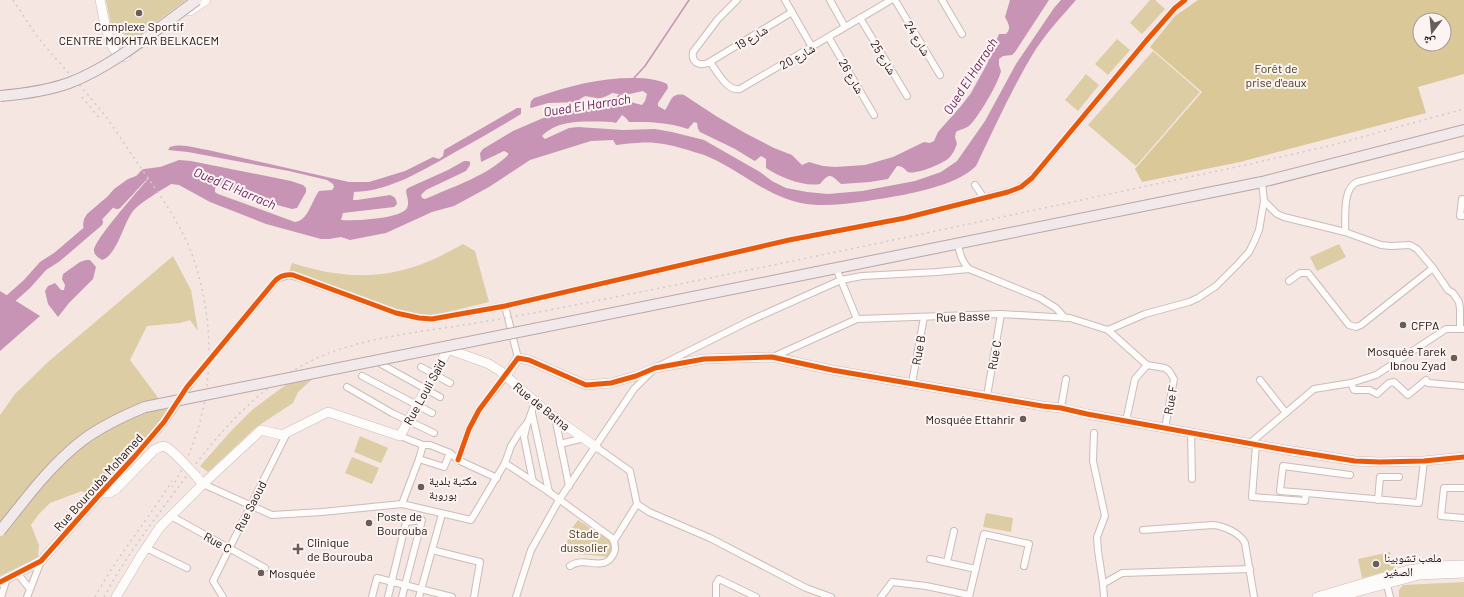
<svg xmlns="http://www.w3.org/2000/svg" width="1464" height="597" viewBox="0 0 1464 597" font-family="Barlow,'Noto Naskh Arabic',sans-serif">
<rect width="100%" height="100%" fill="#f5e6e2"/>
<g fill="#ddcda5">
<polygon points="106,0 186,0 132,40 111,25"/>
<polygon points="1150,0 1155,0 1165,9 1142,34 1130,23"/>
<polygon points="1117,39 1130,50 1108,75 1095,64"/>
<polygon points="1153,51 1200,92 1136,166 1088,125"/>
<polygon points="1086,74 1099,85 1078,111 1065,100"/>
<path d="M463 244 475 251 489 302 439 314 430 315 408 313 388 306 289 272 292 263C336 277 377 281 422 264 436 259 450 251 463 244Z"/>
<polygon points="1339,244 1346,257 1317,271 1310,257"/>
<polygon points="173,256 191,290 198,331 190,320 180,323 147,326 130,360 168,411 138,448 134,448 126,460 91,499 82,491 50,503 38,515 31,525 39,545 38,557 0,576 0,415 15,394 48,362"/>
<polygon points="319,373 298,392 293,403 255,428 208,472 200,466 231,431 252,410 280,389 300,376"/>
<polygon points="360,436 388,448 381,463 354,452"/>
<polygon points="352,457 379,468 372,484 345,473"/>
<polygon points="986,513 1013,518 1011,532 983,527"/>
<polygon points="578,520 612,542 613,549 609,557 568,553 564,547 569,538 568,536 569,532"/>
<polygon points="1390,552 1395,569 1362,578 1358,559"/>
<polygon points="1464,582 1464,597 1399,597 1399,590 1403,585"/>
</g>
<path fill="#dac899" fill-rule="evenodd" d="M1198 0H1464V74L1418 87 1426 113 1240 162 1142 182 1135 169 1202 92 1150 47 1175 16ZM1420 20H1444V44H1420Z"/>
<g fill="#c794b6">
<path d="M1010 0H1049L1015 52 1012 55 1003 56 999 59V65L1001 71C998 84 979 116 970 125 966 129 960 129 956 132L955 137 957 144C955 149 953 154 949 158 942 164 916 175 908 172 904 169 903 166 897 166L888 179 870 182 841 184C831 175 830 172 820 184 803 187 780 177 766 168V159L761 156 755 161 753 160 735 149 700 132 698 129 697 123 694 122 688 129C668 122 649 122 629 122L626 118 622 115 616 123 612 122C589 122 560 118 542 136L545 139 569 128 578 127 623 130 655 129 672 132 704 140 760 172 772 181 786 188 807 192 828 194 862 191 915 181 941 172 957 161 985 121 1016 64 1054 8 1061 0H1076C1062 16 1048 31 1036 49 1013 86 995 127 976 166 959 183 926 190 903 195 873 200 830 209 801 203 767 196 742 172 711 158 704 154 696 153 688 150 658 141 647 141 616 145L613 140 591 141 530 160 489 187 454 206 432 212 386 233 350 240 341 237 329 239H321L266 224 210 202 179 185 171 184C160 191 137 204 131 214 123 226 116 256 102 260 99 258 94 255 94 251 93 241 138 191 147 180L151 177 147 174 137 178 125 195 94 228 90 231 84 229 83 225 84 219 87 214 108 196 114 189 128 179 179 160 191 161 291 181 303 185 306 188V192L297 208 292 209 259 200 221 185H217L215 189V192L218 194 295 222C308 221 312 200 319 191L332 190 334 187 333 184 327 180 289 171 188 152 168 150 170 147C182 143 195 148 208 150L349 182H369L405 171 433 157 439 159 443 156 444 150 517 108H521V114C500 127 478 139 457 151 425 169 391 191 354 192L353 200H357L390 195C395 197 396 198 397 204L394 207 343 213 341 220C353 221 401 219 407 208 410 201 406 196 406 190L408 188 448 170 464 161H468L470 162V165L466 171 426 190 421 195 422 198 425 199 430 197C455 186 488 175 508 155V153L504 151 481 162 480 153 483 149 513 131 557 112 596 109C603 103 620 102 629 102 633 102 637 104 642 105L645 101 647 94 643 91 625 95 612 93C607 96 602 99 596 98 588 97 584 93 578 102L548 103 531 108 530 107 531 101 534 98C569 86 597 78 634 78 645 78 657 79 667 84L668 88 658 103V106L665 110C671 103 670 92 684 95L716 116 745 133 774 148 792 155 802 165 809 162 823 166 835 167 865 165 893 157 924 142 930 143 934 141 938 132 961 106 971 93 987 64 999 34H1006C1012 28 1008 23 1005 17Z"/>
<polygon points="86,260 90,260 96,267 93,279 69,303 58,317 48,304 45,291 48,286 55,283 61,290 64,290 65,285 62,279 63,274 80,262"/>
<polygon points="0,291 40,316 0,351"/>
</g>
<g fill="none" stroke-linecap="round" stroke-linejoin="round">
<g stroke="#c794b6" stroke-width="1.5">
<polyline points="634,78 645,66 689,0"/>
<polyline points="610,106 621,93"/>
</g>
<g stroke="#c794b6" stroke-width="10">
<polyline points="117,204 145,174 160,172"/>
<polyline points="0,308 27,284 43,266 57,257 98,222"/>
</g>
<polyline stroke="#d5c6c2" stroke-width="6" stroke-dasharray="6 3" stroke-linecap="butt" points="195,378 225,341"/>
<g stroke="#cabdb9" stroke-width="8">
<g id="street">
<path d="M737 0 718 19 693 52C691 63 700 66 708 63L792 12"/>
<polyline points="785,0 812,47"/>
<polyline points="830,0 845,27"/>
<polyline points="895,0 940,75"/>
<polyline points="942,0 962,34"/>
<polyline points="860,18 907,96"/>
<polyline points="829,38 874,115"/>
<path d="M710 62C717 71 727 92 740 89L891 0"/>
<polyline points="975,185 984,198"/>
<polyline points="1462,199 1460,216 1464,216"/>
<polyline points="1264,201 1277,214 1284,217 1345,232"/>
<path d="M958 243C959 252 962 262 969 269L1040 298 1056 308 1065 318"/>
<polyline points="836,268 857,319"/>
<polyline points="1289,281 1300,273 1308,273 1349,325 1356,327 1361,325 1433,268"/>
<polyline points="505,306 518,358"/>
<path d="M1460 328V309L1459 302 1453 293 1448 290 1433 268 1417 249 1410 245 1391 246 1381 245 1345 232C1346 217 1342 189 1357 182L1464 155"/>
<polyline points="1108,330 1145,314 1189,302 1198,298 1216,286 1237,265 1249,252 1254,242 1259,230 1264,201 1262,182"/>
<polyline points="225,341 277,279 289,275 297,277 396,313 419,318 432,319 505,306 789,240 905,218 1015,190 1027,183 1039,170 1146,41 1175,8 1185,0"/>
<polyline points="773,357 857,319 1001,314 1070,318 1108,330 1147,365"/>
<polyline points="381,364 440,397"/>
<polyline points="661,365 749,321 841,280 862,276 937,272 969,269"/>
<polyline points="1147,365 1165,368 1169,371 1174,379 1165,428"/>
<polyline points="421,367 450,383"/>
<polyline points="362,376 432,413"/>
<polyline points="1260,380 1286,413"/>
<polyline points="912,383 924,317"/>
<polyline points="1351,383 1354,390 1370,390 1377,394 1389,383 1394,382 1408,395 1426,380 1428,383 1464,386"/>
<polyline points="347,387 392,413 434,433"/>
<polyline points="987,396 1001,314"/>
<polyline points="1061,408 1066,379"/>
<polyline points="532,413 549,492"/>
<polyline points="555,417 569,486"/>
<polyline points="1126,421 1135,379 1147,365"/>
<polyline points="527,424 524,437 533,482"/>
<polyline points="1094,433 1093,461 1105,516 1097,537 1098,551 1103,584"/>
<polyline points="1191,433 1192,479"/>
<polyline points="400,436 423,445 419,459 402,504"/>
<polyline points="560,444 584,438"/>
<polyline points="1249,444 1314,389 1351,383 1376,375 1446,329 1464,329"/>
<polyline points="423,445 430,445 450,453 458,460 497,478"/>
<polyline points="1256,445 1252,497 1305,501 1306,493 1419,503 1424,461"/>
<polyline points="596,447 630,471 637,504 649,512 710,538 806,588 831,597"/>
<polyline points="419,459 444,467 450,453"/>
<polyline points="458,460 469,429 479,410 506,376"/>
<path d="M505 463 549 492 612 538C615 543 616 548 614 553 604 574 586 555 570 566"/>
<polyline points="203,484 272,515 322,512 402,504 471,520 505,463 511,446 519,433 528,422 535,402"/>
<polyline points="1464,488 1444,488 1441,516 1464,518"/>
<path d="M101 493C122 470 143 448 163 424 175 409 183 392 195 378"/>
<polyline points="1306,493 1280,491 1283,466 1350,475"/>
<polyline points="1378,500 1380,477 1399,477"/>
<polyline points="171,516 265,568"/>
<path d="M1143 530 1213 525C1224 526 1240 533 1245 543L1254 597"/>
<polyline points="614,541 637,504"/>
<polyline points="146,548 187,568"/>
<polyline points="432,550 480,562 474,597"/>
<polyline points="930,559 976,569"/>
<polyline points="947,562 954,531"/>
<polyline points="17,573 30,589"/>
<polyline points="1386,581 1390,597"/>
<polyline points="1,597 7,578"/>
<polyline points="27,597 41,561"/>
<polyline points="223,597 213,581 287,433"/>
<polyline points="372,597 377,578 452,597"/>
<polyline points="388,597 406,522 422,520 402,597"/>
<polyline points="419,597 442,514"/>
<polyline points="516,597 531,550 559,500 634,389 652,371"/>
<polyline points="716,597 716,584 719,579 756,597"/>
<polyline points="881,597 892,582 926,586 969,595"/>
<polyline points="969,597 984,534 1029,544 1024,566"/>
<polyline points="1104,597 1103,584 1122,573 1250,569"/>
</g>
</g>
<g stroke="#cabdb9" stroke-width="10">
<g id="secondary">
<path d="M100 0C103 13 108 53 123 57L126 56"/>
<polyline points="190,11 206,0"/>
<polyline points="506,376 518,358 529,360 586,385 611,383 636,376 655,368 704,359 772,357 832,370 1042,406 1061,408 1087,414 1286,450 1355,461 1380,462 1424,461 1464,457"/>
<polyline points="203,484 261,430 282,435 328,412 400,436 448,349 489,364 500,371 548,413 596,447"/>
<polyline points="0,582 41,561 101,493 109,493 116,489"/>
<polyline points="116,597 140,557 160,527 203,484 199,480"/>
<polyline points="1317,597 1408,570 1437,566 1464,565"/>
<polyline points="1337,597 1419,575 1464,573"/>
</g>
</g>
<g stroke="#baa6a7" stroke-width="12">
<polyline id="primary" points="817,272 1262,182 1464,130"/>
</g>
<use href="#street" stroke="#fefbfb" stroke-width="6"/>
<use href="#secondary" stroke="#fefbfb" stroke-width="9"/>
<use href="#primary" stroke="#f2e9ea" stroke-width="10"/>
<g stroke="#d0cbc9" stroke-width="1.5" stroke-dasharray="2 4" stroke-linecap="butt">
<path d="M13 0C23 15 33 31 44 45 60 64 78 82 94 102 109 119 121 139 134 158 156 190 180 221 193 257 219 332 214 419 172 487"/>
<polyline points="82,97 100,119"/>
<path d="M95 597C117 556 148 520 172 481"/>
<path d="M104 597C122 563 145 532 168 501 206 449 245 397 303 365 353 338 414 333 470 324 519 316 567 307 615 297 827 255 1039 209 1250 164L1333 145 1464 109"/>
</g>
<g stroke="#cabdb9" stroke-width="10" stroke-linecap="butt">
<path id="secondary-bridge" d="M116 489 154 450C158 448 162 445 166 447 174 451 190 470 197 477"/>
</g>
<g stroke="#baa6a7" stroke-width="12" stroke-linecap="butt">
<g id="primary-bridge">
<path d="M0 96C23 94 47 91 69 83 114 66 158 28 197 0"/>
<path d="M0 531C25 500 50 465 83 440 102 426 123 416 145 407L817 272"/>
</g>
</g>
<use href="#secondary-bridge" stroke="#fefbfb" stroke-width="9"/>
<use href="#primary-bridge" stroke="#f2e9ea" stroke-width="10"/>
<g stroke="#fbf4f2" stroke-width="8">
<g id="cycleway">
<polyline points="458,460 469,429 479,410 518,358 529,360 586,385 611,383 636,376 655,368 704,359 772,357 832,370 1042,406 1061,408 1087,414 1286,450 1355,461 1380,462 1424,461 1464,457"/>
<path d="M0 582 41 561 101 493 135 456 164 422 187 387 274 282C279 276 285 274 293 275L396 313 419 318 432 319 505 306 789 240 905 218 1008 192 1021 187 1032 178 1146 41 1175 8 1185 0"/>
</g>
</g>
<use href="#cycleway" stroke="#e8590c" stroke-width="5"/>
</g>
<g fill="#695c59" stroke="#fbf4f2" stroke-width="1.5">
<circle cx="139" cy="13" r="4"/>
<circle cx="1403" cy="325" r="4"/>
<circle cx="1454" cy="358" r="4"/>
<circle cx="1023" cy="419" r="4"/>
<circle cx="421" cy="487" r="4"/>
<circle cx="369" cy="523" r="4"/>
<path d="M296 543h4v4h4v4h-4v4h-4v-4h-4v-4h4z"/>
<circle cx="1376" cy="564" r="4"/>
<circle cx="261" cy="573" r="4"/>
</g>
<g text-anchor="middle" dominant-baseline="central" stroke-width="4" stroke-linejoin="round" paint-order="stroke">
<g font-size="12" fill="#1e120f" stroke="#fbf4f2" text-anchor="start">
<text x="139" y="26" text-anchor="middle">Complexe Sportif<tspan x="139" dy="14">CENTRE MOKHTAR BELKACEM</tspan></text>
<text x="1411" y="325">CFPA</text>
<text x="1446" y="351" text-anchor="end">Mosquée Tarek<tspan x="1446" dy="14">Ibnou Zyad</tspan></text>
<text x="1015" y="419" text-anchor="end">Mosquée Ettahrir</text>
<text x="429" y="480">مكتبة بلدية<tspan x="429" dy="14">بوروبة</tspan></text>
<text x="377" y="516">Poste de<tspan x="377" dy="14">Bourouba</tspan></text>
<text x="307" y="542">Clinique<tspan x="307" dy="14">de Bourouba</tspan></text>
<text x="1384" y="557">ملعب تشوبينا<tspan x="1384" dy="14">الصغير</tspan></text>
<text x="269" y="573">Mosquée</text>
</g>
<g font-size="12" fill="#1e120f" stroke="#fbf4f2">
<text transform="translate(751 37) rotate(-31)">شارع 19</text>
<text transform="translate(918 38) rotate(59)">شارع 24</text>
<text transform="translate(797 56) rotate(-30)">شارع 20</text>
<text transform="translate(884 57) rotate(59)">شارع 25</text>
<text transform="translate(852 76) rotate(60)">شارع 26</text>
<text transform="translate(963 316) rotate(-2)">Rue Basse</text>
<text transform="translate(918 350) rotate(-80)">Rue B</text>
<text transform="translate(994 355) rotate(-80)">Rue C</text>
<text transform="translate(424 392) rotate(-61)">Rue Louli Saïd</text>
<text transform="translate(1170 400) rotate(-80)">Rue F</text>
<text transform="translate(542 406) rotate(39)">Rue de Batna</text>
<text transform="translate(98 482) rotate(-48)">Rue Bourouba Mohamed</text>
<text transform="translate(250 506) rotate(-63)">Rue Saoud</text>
<text transform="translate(218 542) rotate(29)">Rue C</text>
</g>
<g font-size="12" fill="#423a15" stroke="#fbf4f2">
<text x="1276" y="68">Forêt de<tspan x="1276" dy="14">prise d'eaux</tspan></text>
<text x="584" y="533">Stade<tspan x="584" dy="14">dussolier</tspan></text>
</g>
<g font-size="13" font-style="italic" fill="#6b1b5d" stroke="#fbf4f2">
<text transform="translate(970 76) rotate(-57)">Oued El Harrach</text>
<text transform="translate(587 105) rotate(-9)">Oued El Harrach</text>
<text transform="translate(235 188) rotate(23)">Oued El Harrach</text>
</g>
</g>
<g transform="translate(1432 32) rotate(196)"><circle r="19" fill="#fbf4f2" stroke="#a39a97"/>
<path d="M0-3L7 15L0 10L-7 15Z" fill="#695c59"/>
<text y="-6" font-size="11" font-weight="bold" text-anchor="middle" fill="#1e120f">ش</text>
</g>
</svg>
